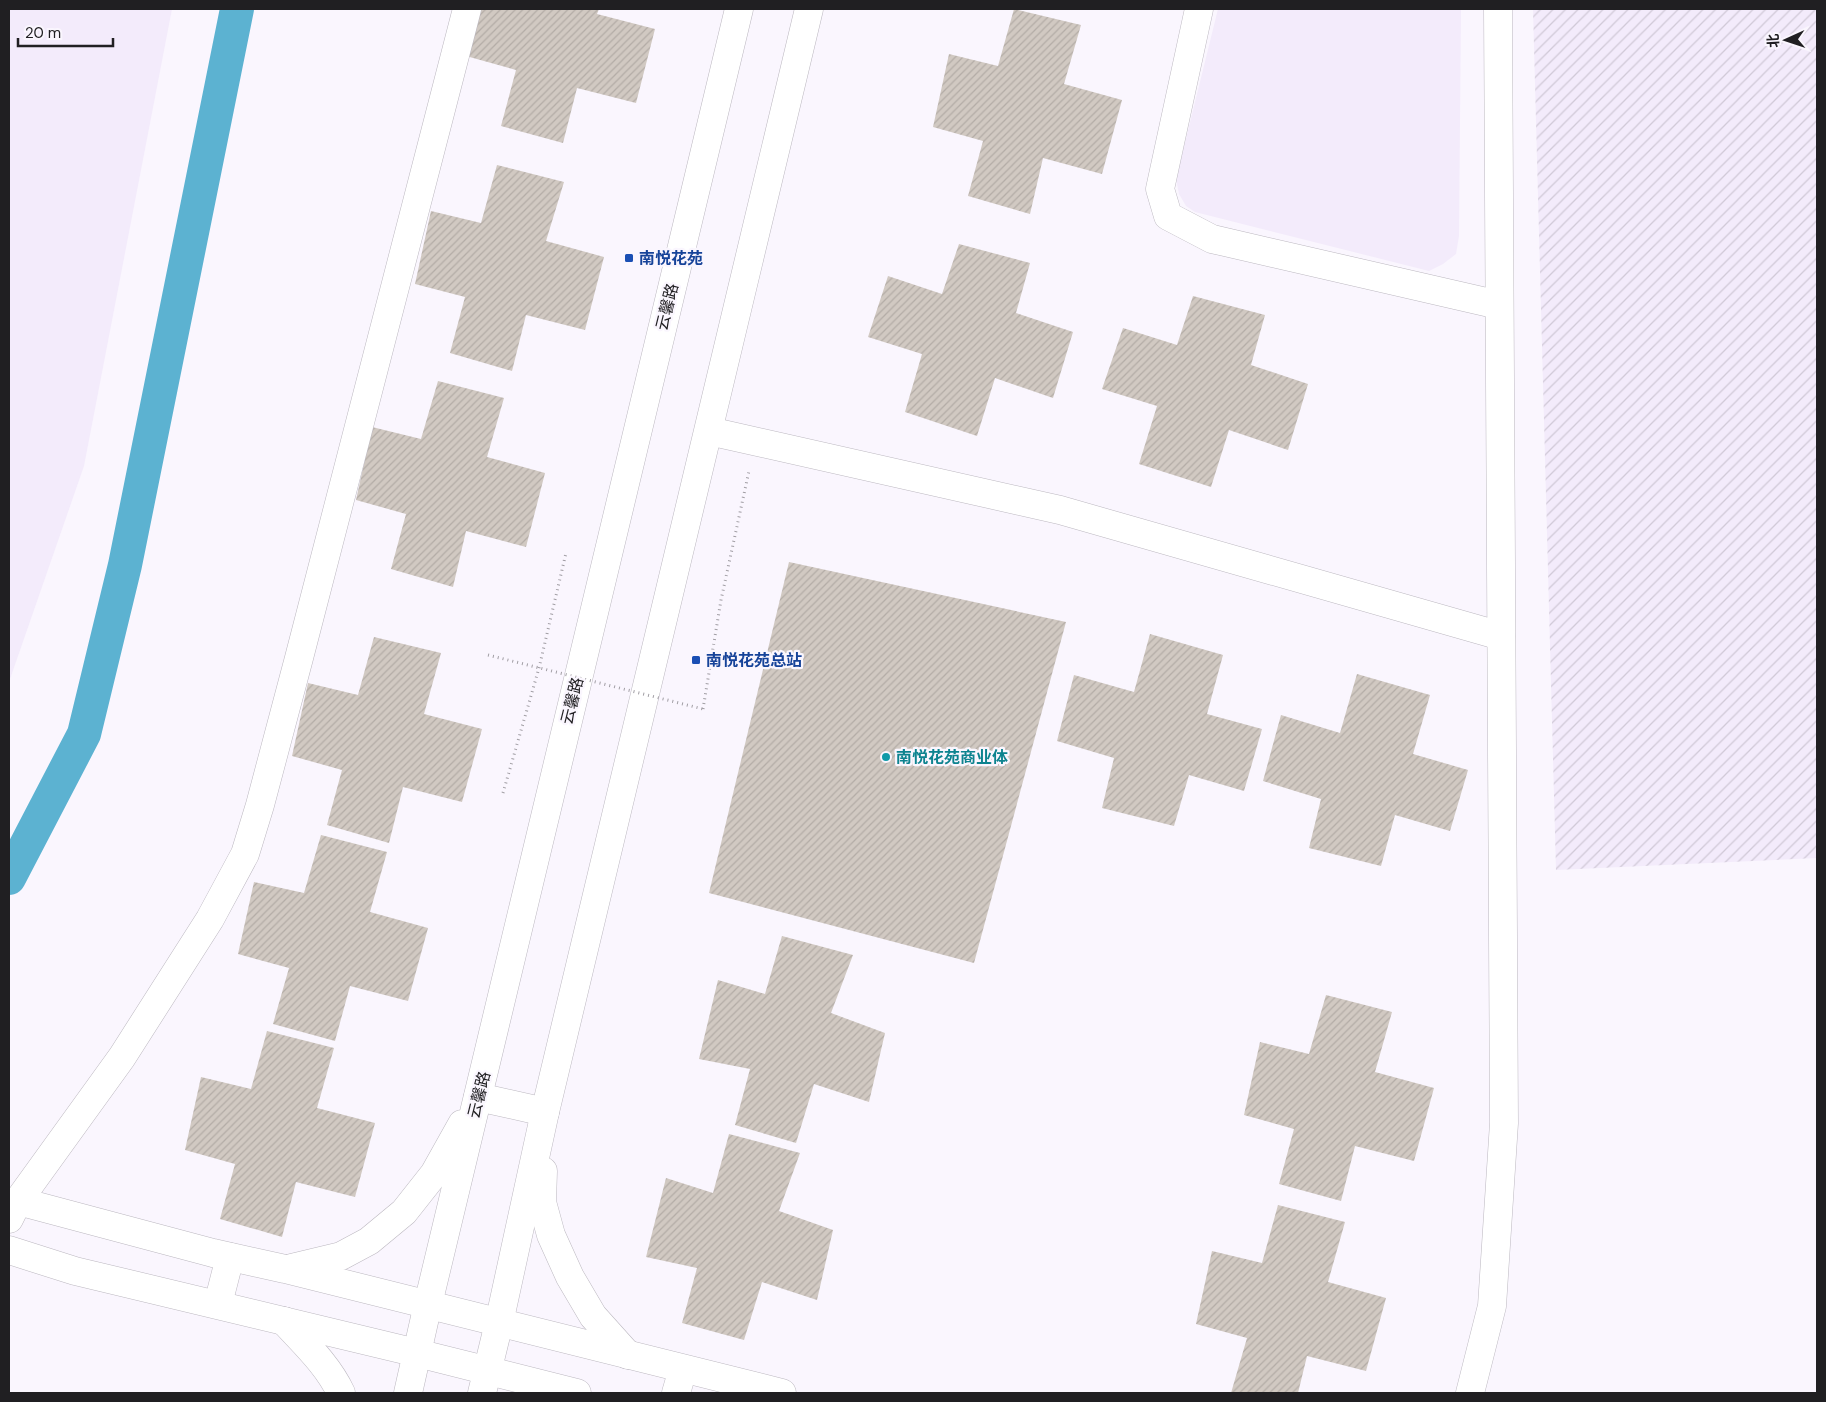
<svg xmlns="http://www.w3.org/2000/svg" width="1826" height="1402" viewBox="0 0 1826 1402" font-family="'DM Sans','Noto Sans SC',sans-serif">
<defs>
<pattern id="industrial-furrows" width="10" height="10" patternUnits="userSpaceOnUse" patternTransform="scale(1.25)"><rect width="10" height="10" fill="#f3ebfb"/><path d="M-1 1l2-2M0 10L10 0M9 11l2-2" fill="none" stroke="#d0c9d7"/></pattern>
<pattern id="building-hatch" width="6" height="6" patternUnits="userSpaceOnUse" patternTransform="scale(1.25)"><rect width="6" height="6" fill="#d1c9c2"/><path d="M-1 1l2-2M0 6l6-6M5 7l2-2" fill="none" stroke="#b3aca6"/></pattern>
</defs>
<rect width="100%" height="100%" fill="#faf6fe"/>
<g fill="#f3ebfb">
<polygon points="9,9 172,9 84,466 9,682"/>
<polygon points="1218,9 1461,9 1459,236 1456,254 1443,264 1429,271 1195,212 1186,206 1179,194 1176,179"/>
</g>
<polygon fill="url(#industrial-furrows)" points="1533,9 1817,9 1817,858 1556,870"/>
<g fill="none" stroke-linecap="round" stroke-linejoin="round">
<polyline stroke="#5cb2d1" stroke-width="34" points="9,878 84,734 125,565 237,9"/>
</g>
<g fill="url(#building-hatch)">
<polygon points="476,9 599,9 597,14 655,29 636,103 577,88 563,143 501,126 516,70 466,56"/>
<polygon points="1014,9 1081,25 1064,84 1122,100 1102,174 1043,158 1030,214 968,196 983,141 933,127 949,54 998,66"/>
<polygon points="497,165 564,182 546,241 604,257 585,330 526,315 512,371 450,353 465,297 415,284 431,211 481,223"/>
<polygon points="959,244 1030,263 1016,313 1073,332 1053,398 995,378 977,436 905,412 922,354 868,337 888,276 942,294"/>
<polygon points="1193,296 1265,315 1251,365 1308,384 1288,450 1229,430 1211,487 1139,464 1157,406 1102,389 1123,328 1177,345"/>
<polygon points="438,381 504,398 487,457 545,473 526,547 466,531 453,587 391,569 406,514 356,500 372,427 421,439"/>
<polygon points="789,562 1066,622 974,963 709,893"/>
<polygon points="1150,634 1223,655 1207,714 1262,729 1244,791 1189,775 1174,826 1102,808 1114,758 1057,741 1074,675 1134,692"/>
<polygon points="374,637 441,653 424,714 482,729 462,802 403,787 389,843 327,825 342,770 292,756 308,683 358,695"/>
<polygon points="1357,674 1430,695 1413,754 1468,770 1450,831 1395,815 1381,866 1309,848 1321,799 1263,781 1281,715 1340,733"/>
<polygon points="321,835 387,852 370,912 428,928 408,1001 350,986 335,1041 273,1024 289,968 238,954 254,882 304,893"/>
<polygon points="782,936 853,955 831,1013 885,1033 869,1102 814,1084 796,1143 735,1125 750,1069 699,1059 718,980 765,994"/>
<polygon points="1326,995 1392,1012 1375,1072 1434,1088 1414,1161 1355,1146 1341,1201 1279,1184 1294,1129 1244,1115 1260,1042 1309,1054"/>
<polygon points="267,1031 334,1048 317,1108 375,1123 355,1197 296,1182 282,1237 220,1219 235,1164 185,1150 201,1077 251,1089"/>
<polygon points="729,1134 800,1153 779,1211 833,1230 817,1300 762,1282 744,1340 682,1323 697,1268 646,1257 666,1178 713,1193"/>
<polygon points="1278,1205 1345,1222 1328,1282 1386,1298 1366,1371 1307,1356 1298,1393 1231,1393 1247,1338 1196,1324 1212,1251 1262,1263"/>
</g>
<g fill="none" stroke-linecap="round" stroke-linejoin="round">
<g stroke="#bcb8c0" stroke-width="29">
<g id="minor">
<polyline points="1199,9 1160,189 1168,216 1212,239 1499,305"/>
<polyline points="709,431 1060,510 1501,636"/>
<polyline points="478,1097 545,1112"/>
<polyline points="543,1171 542,1202 551,1235 570,1277 593,1316 628,1355"/>
<polyline points="18,1201 213,1253 285,1269 782,1393"/>
<polyline points="9,1219 18,1201 122,1057 210,919 245,854 260,805 299,658 467,9"/>
<polyline points="9,1250 75,1271 417,1353 577,1393"/>
<polyline points="291,1268 341,1256 369,1241 404,1212 434,1174 462,1124"/>
<polyline points="218,1304 230,1257"/>
<path d="M284 1321C304 1343 328 1365 341 1393"/>
<polyline points="408,1393 428,1304 739,9"/>
<polyline points="482,1393 499,1323 545,1112 809,9"/>
<polyline points="676,1393 683,1369"/>
<polyline points="1470,1393 1492,1306 1504,1123 1498,9"/>
</g>
</g>
<g stroke="#a19ea4" stroke-width="3" stroke-dasharray="1 4" stroke-linecap="butt">
<polyline points="703,709 721,600 749,471"/>
<polyline points="503,793 539,668 566,553"/>
</g>
<use href="#minor" stroke="#fff" stroke-width="28"/>
<polyline stroke="#a19ea4" stroke-width="3" stroke-dasharray="1 4" stroke-linecap="butt" points="488,655 703,709"/>
</g>
<g fill="#1a4fb4" stroke="#faf6fe" stroke-width="2">
<rect x="624" y="253" width="10" height="10" rx="2.5"/>
<rect x="691" y="655" width="10" height="10" rx="2.5"/>
</g>
<circle fill="#0f9aa8" stroke="#faf6fe" stroke-width="2" cx="886" cy="757" r="5"/>
<g text-anchor="middle" dominant-baseline="central" stroke-width="4.5" stroke-linejoin="round" paint-order="stroke">
<g font-size="16" font-weight="bold" fill="#164399" stroke="#faf6fe" text-anchor="start">
<text x="639" y="258">南悦花苑</text>
<text x="706" y="660">南悦花苑总站</text>
</g>
<g font-size="16" fill="#201f22" stroke="#faf6fe">
<text transform="translate(667 307) rotate(-76)">云馨路</text>
<text transform="translate(572 701) rotate(-76)">云馨路</text>
<text transform="translate(479 1095) rotate(-76)">云馨路</text>
</g>
<g font-size="16" font-weight="bold" fill="#0d838f" stroke="#faf6fe" text-anchor="start">
<text x="896" y="757">南悦花苑商业体</text>
</g>
</g>
<rect width="1826" height="1402" fill="none" stroke="#201f22" stroke-width="20"/>
<g transform="translate(1786 40) rotate(267)" stroke="#faf6fe" stroke-width="4" paint-order="stroke">
<path d="M0-4L9 19L0 12L-9 19Z" fill="#201f22"/>
<text y="-8" font-size="14" font-weight="bold" text-anchor="middle" fill="#201f22">北</text>
</g>
<path d="M18 38v8h95v-8" fill="none" stroke="#201f22" stroke-width="2.5"/>
<text x="25" y="38" font-size="15" fill="#201f22" stroke="#faf6fe" stroke-width="4" paint-order="stroke">20 m</text>
</svg>
